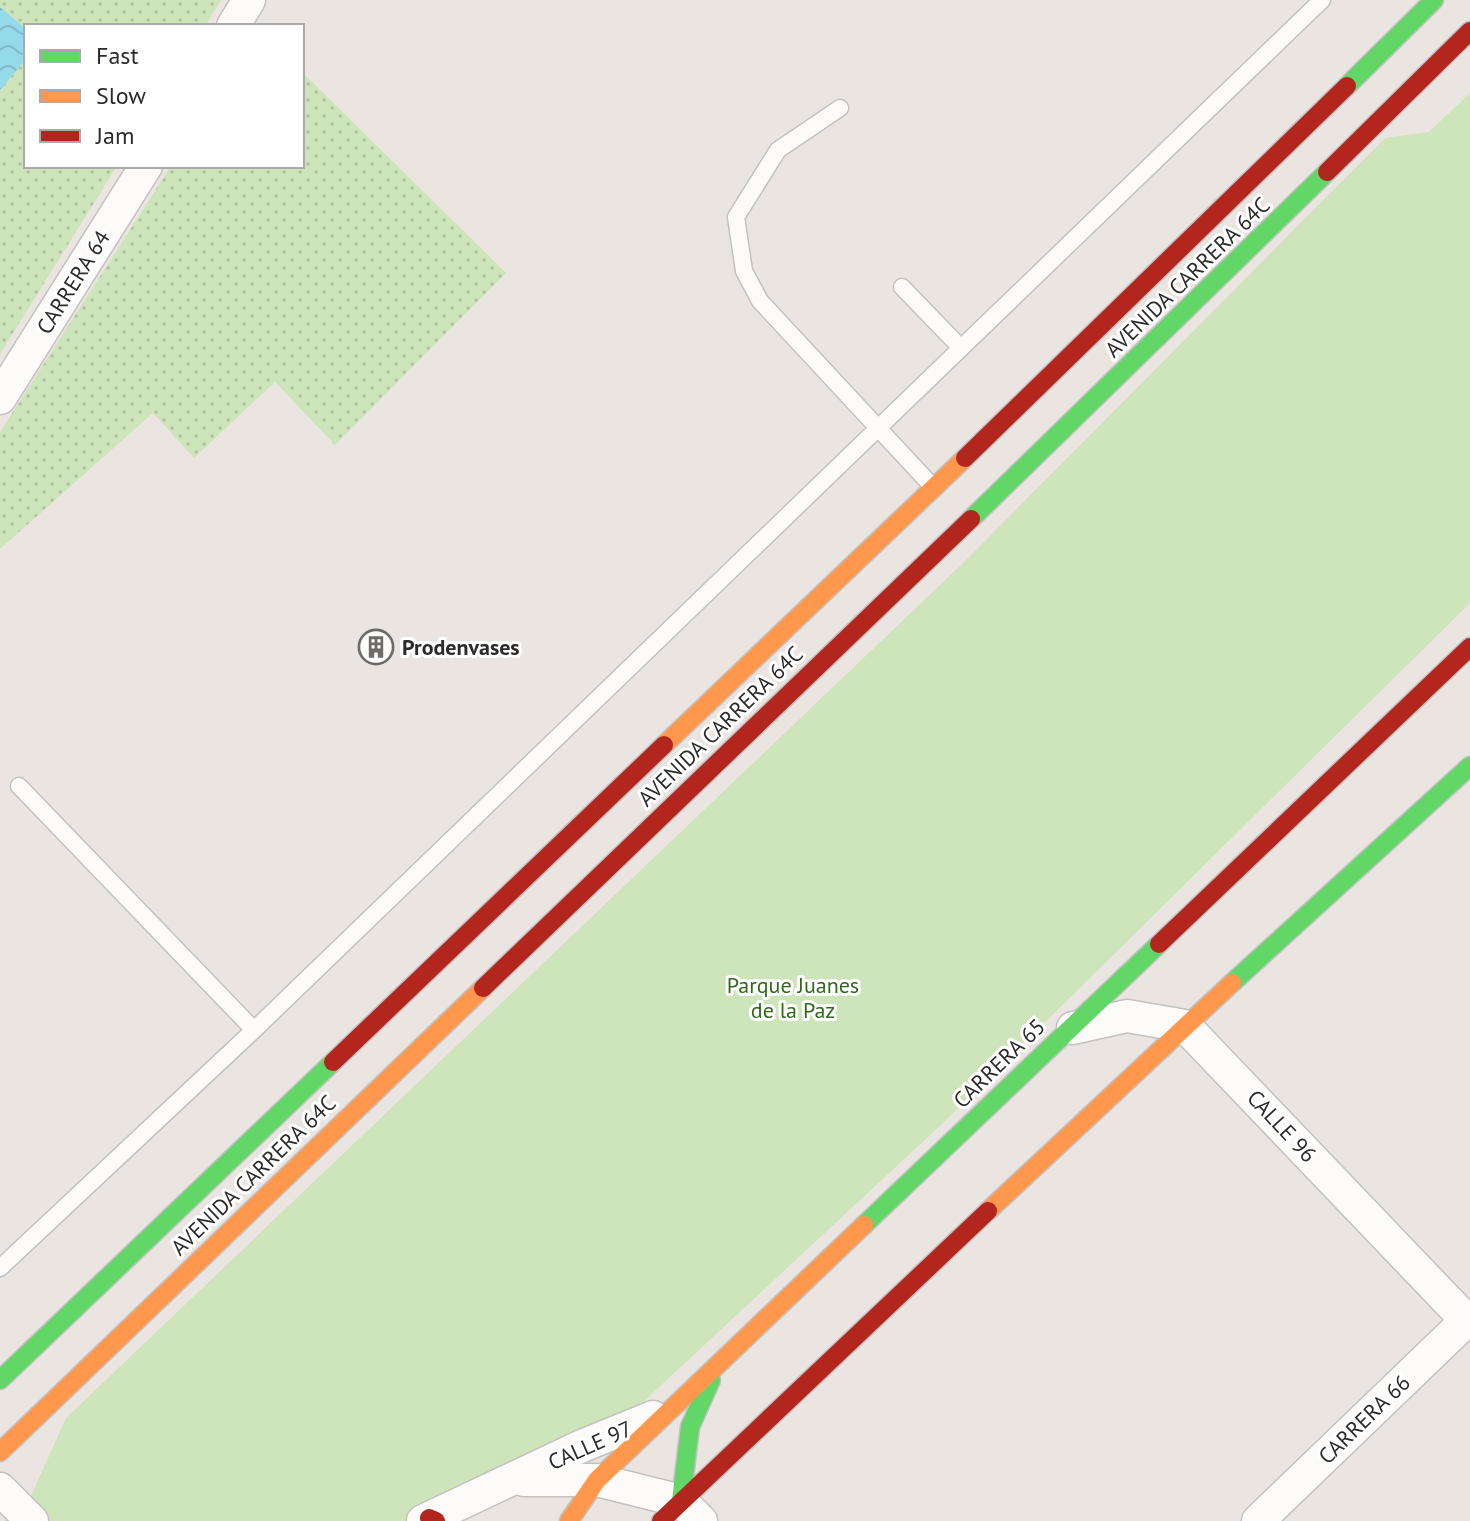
<svg xmlns="http://www.w3.org/2000/svg" width="1470" height="1521" viewBox="0 0 1470 1521" font-family="'PT Sans',sans-serif">
<defs>
<pattern id="grass-dots" width="8" height="8" patternUnits="userSpaceOnUse" patternTransform="scale(2)"><rect width="8" height="8" fill="#cee4ba"/><path d="M2 2h.1M6 6h.1" fill="none" stroke="#b1c4a0" stroke-width="1.8" stroke-linecap="round"/></pattern>
<pattern id="water-waves" width="16" height="10" patternUnits="userSpaceOnUse" patternTransform="scale(2)"><rect width="16" height="10" fill="#95daea"/><path d="M0 5q4-4 8 0t8 0" fill="none" stroke="#81bbc9"/></pattern>
</defs>
<rect width="100%" height="100%" fill="#eae5e0"/>
<g fill="url(#grass-dots)">
<polygon points="0,0 221,0 205,26 26,26 26,166 117,166 0,354"/>
<polygon points="302,72 506,273 335,445 275,382 194,458 153,413 0,549 0,432 171,166 302,166"/>
</g>
<polygon fill="#cee4ba" points="1470,93 1470,603 943,1123 644,1401 435,1502 444,1521 4,1521 31,1496 66,1418 962,564 1385,138 1429,132"/>
<polygon fill="url(#water-waves)" points="0,7 26,29 26,59 0,90"/>
<g fill="none" stroke-linecap="round" stroke-linejoin="round">
<g stroke="#c3c2c2" stroke-width="19">
<g id="lane">
<polyline points="840,108 778,150 736,217 744,271 760,301 932,486"/>
<polyline points="902,287 961,348"/>
<polyline points="19,786 254,1030"/>
<polyline points="0,1268 254,1030 1322,0"/>
</g>
</g>
<g stroke="#c3c2c2" stroke-width="35">
<g id="street">
<polyline points="233,26 249,0"/>
<polyline points="0,398 146,166"/>
<polyline points="1073,1028 1127,1016 1185,1026 1470,1324"/>
<polyline points="524,1480 597,1480 681,1501 701,1521"/>
<polyline points="0,1489 32,1521"/>
<polyline points="423,1521 582,1446 653,1417"/>
<polyline points="1258,1521 1470,1317"/>
</g>
</g>
<g stroke="#c3c2c2" stroke-width="21">
<g id="fast">
<polyline points="1347,86 1434,0"/>
<polyline points="971,519 1327,172"/>
<polyline points="1232,983 1470,766"/>
<polyline points="864,1225 1159,944"/>
<polyline points="0,1380 333,1062"/>
<polyline points="681,1501 690,1427 711,1380"/>
</g>
</g>
<g stroke="#c3c2c2" stroke-width="21">
<g id="slow">
<polyline points="664,745 965,458"/>
<polyline points="988,1211 1232,983"/>
<polyline points="0,1452 483,988"/>
<polyline points="569,1521 597,1480 864,1225"/>
</g>
</g>
<g stroke="#c3c2c2" stroke-width="21">
<g id="jam">
<polyline points="1327,172 1470,31"/>
<polyline points="965,458 1347,86"/>
<polyline points="1159,944 1470,647"/>
<polyline points="483,988 971,519"/>
<polyline points="333,1062 664,745"/>
<polyline points="429,1518 436,1521"/>
<polyline points="661,1521 988,1211"/>
</g>
</g>
<use href="#lane" stroke="#fcfbfa" stroke-width="16"/>
<use href="#street" stroke="#fcfbfa" stroke-width="32"/>
<use href="#fast" stroke="#63d668" stroke-width="18"/>
<use href="#slow" stroke="#ff974d" stroke-width="18"/>
<use href="#jam" stroke="#b3261e" stroke-width="18"/>
</g>
<defs>
<g id="building-ring" transform="scale(1.8)"><circle r="9.5" fill="#fff" stroke="#6e6c6a" stroke-width="1.5"/><path d="M-4-6H4V6H1V3H-1V6H-4ZM-2.5-4.3h1.7v1.8h-1.7ZM.8-4.3h1.7v1.8H.8ZM-2.5-1h1.7V.8h-1.7ZM.8-1h1.7V.8H.8Z" fill="#6e6c6a"/></g>
</defs>
<g fill-rule="evenodd">
<use href="#building-ring" x="376" y="647"/>
</g>
<g text-anchor="middle" dominant-baseline="central" stroke-width="6" stroke-linejoin="round" paint-order="stroke">
<g font-size="22" fill="#2b2b2b" stroke="#fff">
<text transform="translate(1187 277) rotate(-44)">AVENIDA CARRERA 64C</text>
<text transform="translate(73 282) rotate(-58)">CARRERA 64</text>
<text transform="translate(720 726) rotate(-44)">AVENIDA CARRERA 64C</text>
<text transform="translate(999 1063) rotate(-44)">CARRERA 65</text>
<text transform="translate(1282 1126) rotate(47)">CALLE 96</text>
<text transform="translate(253 1175) rotate(-44)">AVENIDA CARRERA 64C</text>
<text transform="translate(1364 1419) rotate(-44)">CARRERA 66</text>
<text transform="translate(590 1445) rotate(-24)">CALLE 97</text>
</g>
<g font-size="22" font-weight="bold" fill="#2b2b2b" stroke="#fff" text-anchor="start">
<text x="402" y="647">Prodenvases</text>
</g>
<g font-size="22" fill="#31681b" stroke="#fff">
<text x="793" y="985">Parque Juanes<tspan x="793" dy="25">de la Paz</tspan></text>
</g>
</g>
<rect x="24" y="24" width="280" height="144" fill="#ffffff" stroke="#aaaaaa" stroke-width="2"/>
<rect x="40" y="50" width="40" height="12" fill="#63d668" stroke="#aaaaaa" stroke-width="2"/>
<text x="96" y="64" font-size="24" fill="#2b2b2b">Fast</text>
<rect x="40" y="90" width="40" height="12" fill="#ff974d" stroke="#aaaaaa" stroke-width="2"/>
<text x="96" y="104" font-size="24" fill="#2b2b2b">Slow</text>
<rect x="40" y="130" width="40" height="12" fill="#b3261e" stroke="#aaaaaa" stroke-width="2"/>
<text x="96" y="144" font-size="24" fill="#2b2b2b">Jam</text>
</svg>
